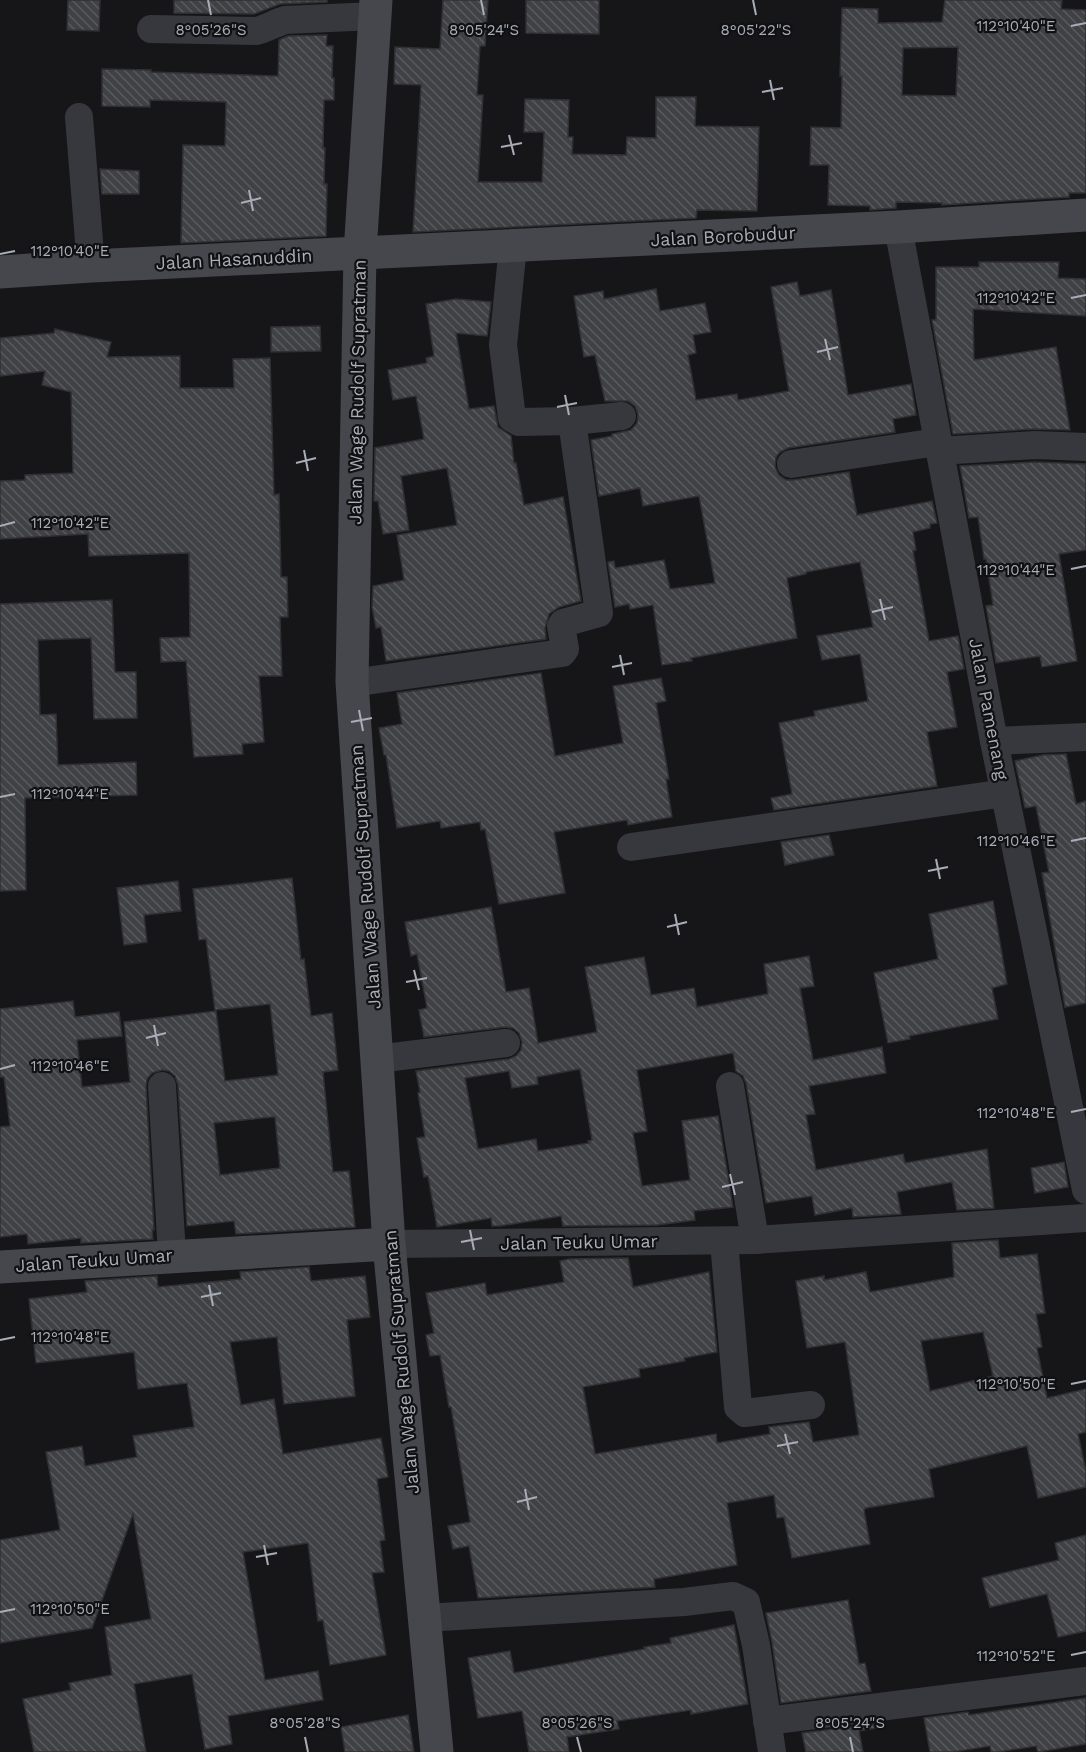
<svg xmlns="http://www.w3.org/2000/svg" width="1086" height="1752" viewBox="0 0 1086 1752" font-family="'Work Sans',sans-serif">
<defs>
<pattern id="building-back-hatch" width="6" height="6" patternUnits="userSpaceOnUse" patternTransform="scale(1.5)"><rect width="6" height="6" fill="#404145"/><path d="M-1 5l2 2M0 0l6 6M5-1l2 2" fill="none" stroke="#595a5e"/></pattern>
</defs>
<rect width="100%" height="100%" fill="#161618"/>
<g fill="url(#building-back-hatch)" stroke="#303034" stroke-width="1.5" fill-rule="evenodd">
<polygon points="68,0 100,0 99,31 67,30"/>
<polygon points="174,0 327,0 327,2 280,4 254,14 174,13"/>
<polygon points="443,0 488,0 485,46 480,46 477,95 483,95 478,182 542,182 544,132 524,132 525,99 569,100 568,137 573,137 572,154 626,155 627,137 656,138 656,97 696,97 695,126 759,127 757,211 697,210 696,218 413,232 421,85 394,84 395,47 440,49"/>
<polygon points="526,0 599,0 599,34 526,33"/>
<path d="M945 0H1062L1061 9 1086 10V193H1069V197L942 205V203L896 202V208L870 210V206L828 205 829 165H810L811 127 841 128 842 76H840L842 8 878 9V23L942 22ZM958 47 956 96 902 95 903 48Z"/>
<polygon points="327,35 326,46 333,46 332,78 334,78 334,100 324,100 323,148 325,148 324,184 327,184 326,236 181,243 183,145 225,146 226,102 150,100 150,107 102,106 102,69 151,70 151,72 278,76 279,40 288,36"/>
<polygon points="100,169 139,171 139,194 102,194"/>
<polygon points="979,262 1059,262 1058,278 1086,279 1086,316 973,309 974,360 1056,347 1070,430 1034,429 953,434 932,320 936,320 936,267 979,267"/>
<polygon points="797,282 800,296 831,290 848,395 911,384 916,415 893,419 895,432 788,448 780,452 776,457 775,467 779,475 786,480 793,480 849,472 857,515 932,501 937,523 930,524 930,528 913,532 916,550 913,551 929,641 958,636 964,669 947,672 957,727 927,732 937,786 774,810 771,798 792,794 779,723 815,716 814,711 868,701 860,654 822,660 817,636 873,627 860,562 806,572 806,574 787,578 797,638 691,658 692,661 662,665 653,605 630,609 629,604 615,607 608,562 614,561 615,568 664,560 670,589 715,583 699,496 643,506 640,488 599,496 591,440 612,436 612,434 631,430 637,423 638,414 635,406 628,401 605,401 595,355 584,357 574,296 603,291 604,299 656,289 660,311 705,303 711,332 693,335 696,353 688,355 696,400 737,394 738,400 789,391 771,287"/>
<polygon points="456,299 491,302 487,336 456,333 469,409 494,406 498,427 511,436 514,463 516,463 524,505 563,497 581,601 559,607 549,614 545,628 546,639 386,661 381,627 376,628 372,607 373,586 404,580 397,535 457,525 447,468 401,476 409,530 383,534 378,501 374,501 375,448 424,439 416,396 393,400 388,370 427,363 426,358 434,356 426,304"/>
<polygon points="320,326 321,351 271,352 271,327"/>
<polygon points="55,329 111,342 107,357 180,356 180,388 234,388 233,359 270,358 274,495 279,494 281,577 287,577 288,617 280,617 282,676 259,676 264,742 242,744 243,754 194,757 186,661 161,662 160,638 190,637 189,553 89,556 88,534 0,539 0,481 25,480 25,475 73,473 71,392 42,385 45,371 0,376 0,338 54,333"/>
<polygon points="1035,462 1086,464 1086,550 1059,554 1077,661 1042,667 1040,656 996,663 986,606 993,605 986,559 984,559 978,517 969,518 960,466"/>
<polygon points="112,600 115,672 136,672 137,718 94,719 91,638 38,640 40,715 56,714 58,765 136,762 137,795 25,798 26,890 0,891 0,604"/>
<polygon points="541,673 555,756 623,743 613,686 661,678 666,701 656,703 669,779 666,779 672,817 628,825 627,820 554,832 565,893 499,904 485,829 481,830 480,822 441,828 440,821 397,828 386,755 384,755 379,728 402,724 397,693"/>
<polygon points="1066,754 1076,804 1086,801 1086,1003 1065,1007 1042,873 1049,872 1036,806 1025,808 1015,761 1043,755"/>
<polygon points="829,835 834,855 785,865 781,842"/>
<path d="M292 878 301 960 304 959 311 1016 332 1013 338 1070 323 1072 333 1172 349 1171 355 1227 236 1234 234 1221 187 1226 178 1085 175 1076 169 1071 162 1070 152 1073 147 1079 146 1087 154 1230H152L153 1239 81 1243V1238L28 1244 27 1234 0 1237V1127L10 1126 4 1077H0V1009L73 1001 75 1017 119 1012 122 1036 77 1040 82 1087 130 1082 124 1022 216 1011 225 1081 278 1075 270 1004 215 1010 206 939 199 940 193 889ZM272 1117H275L280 1168 220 1175 214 1123Z"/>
<polygon points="178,881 181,911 144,915 147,942 124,945 117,888"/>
<polygon points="993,901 1007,984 992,988 998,1019 909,1036 910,1039 888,1043 874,973 938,959 929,914"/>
<path d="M491 907 506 992 529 988 538 1043 597 1032 585 967 644 957 651 995 694 988 697 1007 768 994 764 964 809 956 814 986 800 988 813 1060 882 1047 886 1073 809 1086 815 1114 806 1115 816 1170 903 1154 905 1163 987 1149 994 1208 957 1210 952 1182 897 1192 901 1214 853 1217 852 1208 815 1215 812 1196 766 1203 746 1083 743 1076 736 1071 733 1053 637 1070 647 1131 633 1133 642 1186 690 1180 682 1121 718 1116 733 1207 694 1211 695 1220 657 1225 563 1226 561 1216 500 1226H492L491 1218 437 1227 428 1176 424 1177 417 1138 425 1137 418 1093 420 1092 416 1071 509 1059 516 1056 521 1050 522 1042 519 1033 513 1028 505 1027 424 1037 419 1010 427 1008 417 954 411 956 405 922ZM580 1069 592 1140 588 1141 589 1143 538 1151 536 1139 478 1149 465 1078 509 1071 512 1088 538 1084 537 1077Z"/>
<polygon points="1064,1162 1068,1187 1035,1193 1031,1168"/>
<path d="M998 1240 1000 1258 1037 1254 1045 1313 1036 1314 1042 1347 1037 1348 1047 1398 1086 1389V1432L1078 1434 1086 1471V1487L1038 1498 1027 1446 929 1469 934 1497 866 1508 864 1510 870 1544 792 1558 784 1517 777 1518 774 1495 727 1503 737 1565 654 1579 655 1587 478 1598 469 1546 453 1549 448 1526 470 1522 451 1407H449L440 1355 430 1356 426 1335 434 1333 426 1293 485 1283 487 1295 564 1282 560 1261 569 1259 628 1258 633 1287 709 1272 717 1352 684 1358 685 1361 639 1369 640 1377 583 1387 595 1454 716 1434 717 1443 770 1434 769 1427 809 1422 813 1442 859 1435 845 1342 807 1348 796 1281 824 1276V1280L866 1272 870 1292 954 1277 952 1243ZM983 1332 993 1376 930 1391 921 1341Z"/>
<polygon points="309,1267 311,1281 365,1276 370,1317 347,1320 355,1396 284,1404 277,1337 230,1342 241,1405 274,1399 283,1454 381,1438 388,1477 377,1479 385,1540 380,1541 384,1572 372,1573 386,1655 330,1665 323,1620 318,1621 308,1543 243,1552 265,1680 318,1671 323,1700 228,1716 232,1744 205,1749 192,1674 134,1684 146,1752 34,1752 23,1699 71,1690 69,1683 112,1675 105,1627 151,1619 133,1514 92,1628 0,1643 0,1540 60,1530 46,1452 82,1446 85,1466 137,1457 133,1436 194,1427 187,1383 138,1389 134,1352 36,1363 29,1299 87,1292 85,1281 157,1276 158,1287 241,1279 240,1272"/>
<polygon points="1086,1535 1086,1631 1058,1637 1047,1594 990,1607 982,1578 1059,1560 1055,1543"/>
<polygon points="848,1600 859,1664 865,1663 871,1691 781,1703 772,1642 766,1613"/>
<polygon points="734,1625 748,1704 691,1714 691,1710 617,1721 619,1729 567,1737 569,1752 529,1752 522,1711 478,1718 468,1658 510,1651 514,1673 645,1649 644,1647 671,1643 670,1638"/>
<polygon points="1086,1698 1086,1744 1038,1752 1036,1746 998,1752 991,1752 990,1746 953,1752 930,1752 924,1718 968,1712 969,1715"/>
<polygon points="408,1715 414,1752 345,1752 341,1727"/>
<polygon points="876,1724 877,1728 859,1731 863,1752 806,1752 802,1733"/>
</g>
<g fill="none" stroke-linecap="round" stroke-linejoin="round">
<g stroke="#37383d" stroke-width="28">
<path d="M151 29 256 31C266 29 275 23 285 20L375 16"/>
<polyline points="79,117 91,266"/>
<polyline points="898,227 994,741 1086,1190"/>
<polyline points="513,246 503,345 512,418 519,422 572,421 622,416"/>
<polyline points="939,451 1035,445 1086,447"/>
<polyline points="791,464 937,442"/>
<polyline points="352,683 562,653 565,649 561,626 563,623 599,613 572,421"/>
<polyline points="994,741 1086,737"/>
<polyline points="631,847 1005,793"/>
<polyline points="377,1059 506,1043"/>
<polyline points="162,1086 172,1255"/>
<polyline points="730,1086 755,1240"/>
<polyline points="724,1241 738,1407 745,1413 811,1405"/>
<polyline points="389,1244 755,1240 1086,1218"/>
<polyline points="425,1618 684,1602 733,1596 746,1602 756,1645 772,1752"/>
<polyline points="767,1721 1086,1681"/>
</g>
<g stroke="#45474d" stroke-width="33">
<polyline points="376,0 360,253 352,682 389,1244 437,1752"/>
<polyline points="0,272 91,266 898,227 1086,215"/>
<polyline points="0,1267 389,1244"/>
</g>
</g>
<path fill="none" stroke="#a8adb8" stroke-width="2" d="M208 0 211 15M481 0 484 15M753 0 756 15M1071 26 1086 23M770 80 774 100M762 92 783 88M509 135 514 155M501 147 522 143M249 190 253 211M241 203 261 198M0 254 15 251M1071 298 1086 295M825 339 830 360M817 352 838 347M565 395 569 415M557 407 577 403M304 450 308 471M296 463 316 458M0 526 15 522M1071 569 1086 566M880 599 885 620M872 612 893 607M620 655 624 675M612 667 632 663M359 710 363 731M351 722 372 718M0 797 15 794M1071 841 1086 838M936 859 940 879M928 871 948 867M675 914 679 935M667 927 687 922M414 970 419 990M406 982 427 978M154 1025 158 1046M146 1038 166 1033M0 1069 15 1065M1071 1112 1086 1109M730 1174 735 1195M722 1187 743 1182M470 1230 474 1250M461 1242 482 1238M209 1285 213 1306M201 1297 221 1293M0 1340 15 1337M1071 1384 1086 1381M785 1434 790 1454M777 1446 798 1442M525 1489 529 1510M517 1502 537 1497M264 1545 268 1565M256 1557 277 1553M0 1612 15 1609M1071 1655 1086 1652M305 1737 308 1752M577 1737 581 1752M850 1737 853 1752"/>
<g text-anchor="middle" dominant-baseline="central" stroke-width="4.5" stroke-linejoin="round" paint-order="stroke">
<g font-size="18" fill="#a8adb8" stroke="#111113">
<text transform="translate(723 236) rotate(-3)">Jalan Borobudur</text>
<text transform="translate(234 259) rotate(-3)">Jalan Hasanuddin</text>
<text transform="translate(357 392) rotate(-89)">Jalan Wage Rudolf Supratman</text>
<text transform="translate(989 709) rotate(79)">Jalan Pamenang</text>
<text transform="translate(365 877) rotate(-94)">Jalan Wage Rudolf Supratman</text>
<text transform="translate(579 1242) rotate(-1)">Jalan Teuku Umar</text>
<text transform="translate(94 1260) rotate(-4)">Jalan Teuku Umar</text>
<text transform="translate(401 1362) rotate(-95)">Jalan Wage Rudolf Supratman</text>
</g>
</g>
<g font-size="15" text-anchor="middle" fill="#a8adb8" stroke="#111113" stroke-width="4.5" stroke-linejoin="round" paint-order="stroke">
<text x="1016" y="31">112°10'40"E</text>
<text x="211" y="35">8°05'26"S</text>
<text x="484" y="35">8°05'24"S</text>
<text x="756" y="35">8°05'22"S</text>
<text x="70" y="256">112°10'40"E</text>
<text x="1016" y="303">112°10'42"E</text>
<text x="70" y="528">112°10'42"E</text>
<text x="1016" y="575">112°10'44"E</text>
<text x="70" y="799">112°10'44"E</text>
<text x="1016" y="846">112°10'46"E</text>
<text x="70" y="1071">112°10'46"E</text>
<text x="1016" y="1118">112°10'48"E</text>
<text x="70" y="1342">112°10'48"E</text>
<text x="1016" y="1389">112°10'50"E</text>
<text x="70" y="1614">112°10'50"E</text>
<text x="1016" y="1661">112°10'52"E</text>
<text x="305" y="1728">8°05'28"S</text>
<text x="577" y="1728">8°05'26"S</text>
<text x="850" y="1728">8°05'24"S</text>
</g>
</svg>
